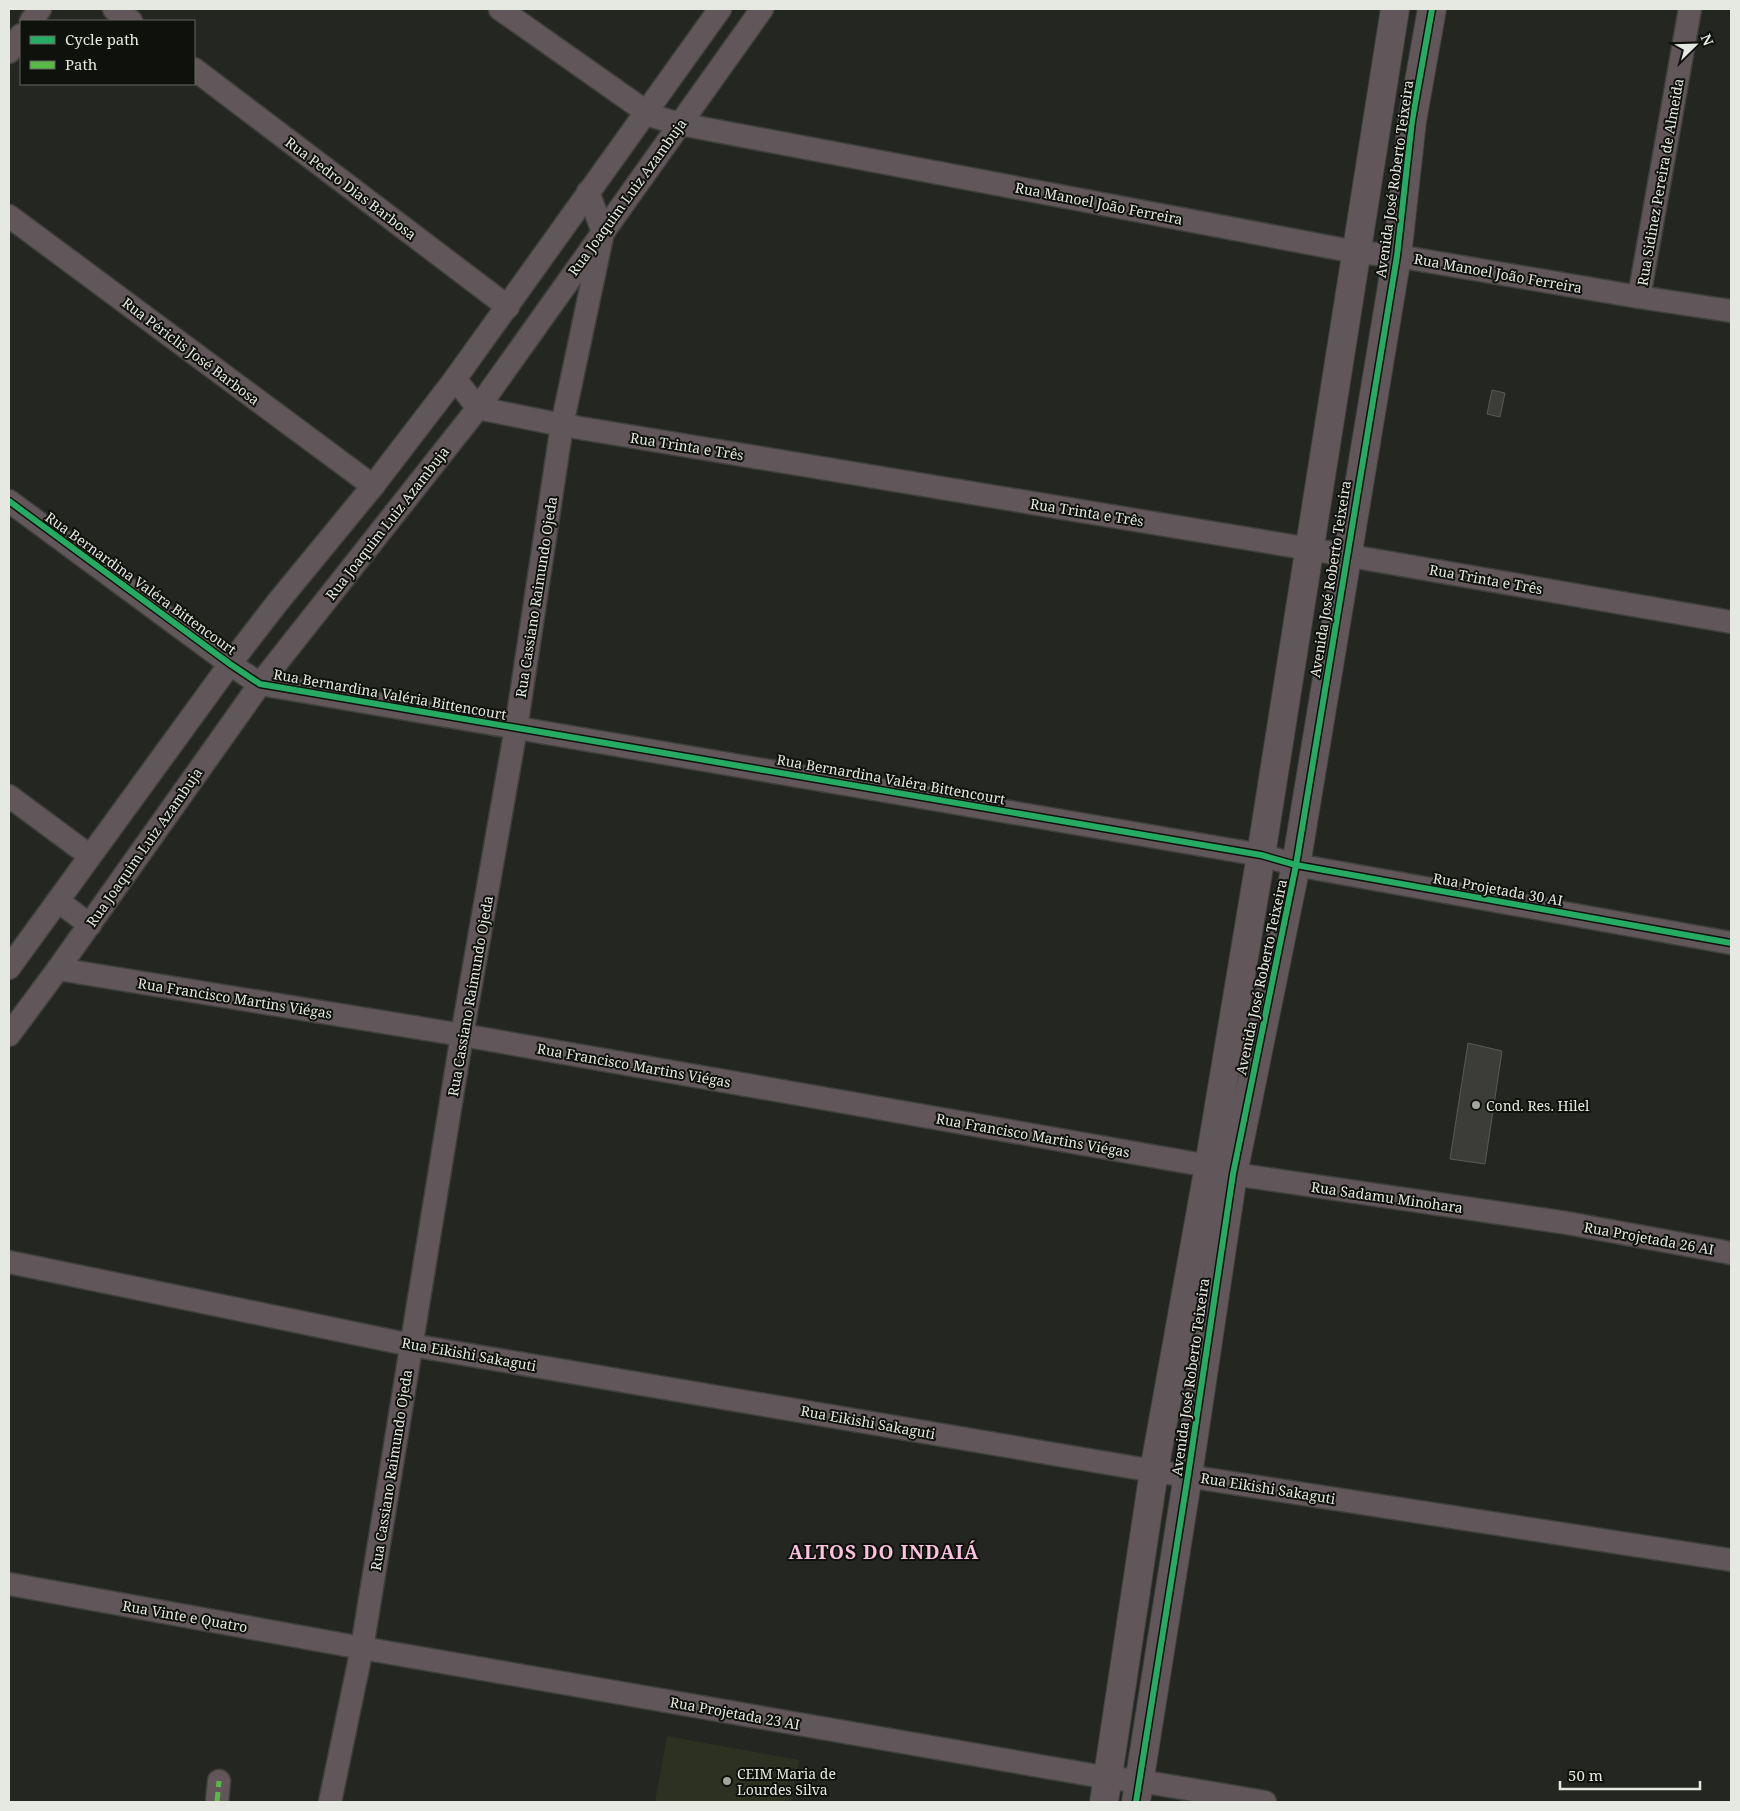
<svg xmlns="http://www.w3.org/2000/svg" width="1740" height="1811" viewBox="0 0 1740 1811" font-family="'Noto Serif',serif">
<rect width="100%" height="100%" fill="#242621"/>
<polygon fill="#2c3122" points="667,1736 799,1760 791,1802 655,1802"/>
<g fill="#3c3d39" stroke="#585a55">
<polygon points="1492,390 1505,393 1500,417 1487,414"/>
<polygon points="1468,1043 1502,1051 1485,1164 1450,1159"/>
</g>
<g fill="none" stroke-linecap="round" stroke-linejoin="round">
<g stroke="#3f403d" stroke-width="25">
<g id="minor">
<polyline points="114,9 131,21"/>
<polyline points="500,9 652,116 680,124 1356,252 1397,256 1639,297 1731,311"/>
<polyline points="31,21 40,9"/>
<polyline points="9,52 21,35"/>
<polyline points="194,69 508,307"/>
<polyline points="9,216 373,486"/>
<polyline points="1639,297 1690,9"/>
<polyline points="455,379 478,408 562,425 1310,549 1731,622"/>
<polyline points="9,501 230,664 260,684 1261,855 1296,865 1731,943"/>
<polyline points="9,796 90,856"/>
<polyline points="58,901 90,925"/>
<polyline points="9,968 230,664 277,603 373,486 455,379 720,9"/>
<polyline points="58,969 462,1035 1209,1166 1233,1174 1567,1223 1731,1253"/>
<polyline points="9,1035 58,969 260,684 478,408 762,9"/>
<polyline points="9,1262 411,1345 1154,1471 1731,1560"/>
<polyline points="9,1584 362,1648 1109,1778 1140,1781 1265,1802"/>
<polyline points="217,1802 219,1781"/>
<polyline points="330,1802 362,1648 462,1035 516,728 562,425 603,232 588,192"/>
</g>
</g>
<g stroke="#3f403d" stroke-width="30">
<g id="tertiary">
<polyline points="1104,1802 1154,1471 1209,1166 1261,855 1395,9"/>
<polyline points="1136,1802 1188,1475 1233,1174 1296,865 1397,256 1412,121 1432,9"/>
</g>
</g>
<use href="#minor" stroke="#61575b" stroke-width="22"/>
<use href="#tertiary" stroke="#61575b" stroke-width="28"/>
<polyline stroke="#58b947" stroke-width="5" stroke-dasharray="10 5" stroke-linecap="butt" points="217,1802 219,1781"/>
<g stroke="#0f110c" stroke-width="9">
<g id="cycleway">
<polyline points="9,501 230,664 260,684 1261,855 1296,865 1731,943"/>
<polyline points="1136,1802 1188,1475 1233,1174 1296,865 1397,256 1412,121 1432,9"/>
</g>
</g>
<use href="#cycleway" stroke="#26ab63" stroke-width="6"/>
</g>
<g fill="#a2a59e" stroke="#0f110c" stroke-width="2">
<circle cx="1476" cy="1105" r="5"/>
<circle cx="727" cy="1781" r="5"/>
</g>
<g text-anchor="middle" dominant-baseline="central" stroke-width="4" stroke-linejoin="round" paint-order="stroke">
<g font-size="14" fill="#e6e9e1" stroke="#0f110c">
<text transform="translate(1394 179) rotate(-82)">Avenida José Roberto Teixeira</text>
<text transform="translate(1660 182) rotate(-80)">Rua Sidinez Pereira de Almeida</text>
<text transform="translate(351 188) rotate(37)">Rua Pedro Dias Barbosa</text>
<text transform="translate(627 197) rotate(-54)">Rua Joaquim Luiz Azambuja</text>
<text transform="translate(1099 203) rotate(11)">Rua Manoel João Ferreira</text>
<text transform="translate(1498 273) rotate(10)">Rua Manoel João Ferreira</text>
<text transform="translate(191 351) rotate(37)">Rua Périclis José Barbosa</text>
<text transform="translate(687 446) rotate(9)">Rua Trinta e Três</text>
<text transform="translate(1087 512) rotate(9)">Rua Trinta e Três</text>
<text transform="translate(387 523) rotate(-52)">Rua Joaquim Luiz Azambuja</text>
<text transform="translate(1330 579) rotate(-81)">Avenida José Roberto Teixeira</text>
<text transform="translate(1486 579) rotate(10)">Rua Trinta e Três</text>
<text transform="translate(141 583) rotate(36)">Rua Bernardina Valéra Bittencourt</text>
<text transform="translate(536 597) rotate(-81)">Rua Cassiano Raimundo Ojeda</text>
<text transform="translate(390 694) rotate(10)">Rua Bernardina Valéria Bittencourt</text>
<text transform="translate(891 779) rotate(10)">Rua Bernardina Valéra Bittencourt</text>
<text transform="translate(144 847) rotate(-55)">Rua Joaquim Luiz Azambuja</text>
<text transform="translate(1498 889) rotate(10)">Rua Projetada 30 AI</text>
<text transform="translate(1261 977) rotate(-78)">Avenida José Roberto Teixeira</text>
<text transform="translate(470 996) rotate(-80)">Rua Cassiano Raimundo Ojeda</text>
<text transform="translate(235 998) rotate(9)">Rua Francisco Martins Viégas</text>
<text transform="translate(634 1065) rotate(10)">Rua Francisco Martins Viégas</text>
<text transform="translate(1033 1135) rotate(10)">Rua Francisco Martins Viégas</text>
<text transform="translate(1387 1197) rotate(8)">Rua Sadamu Minohara</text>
<text transform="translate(1649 1238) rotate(10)">Rua Projetada 26 AI</text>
<text transform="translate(469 1354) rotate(10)">Rua Eikishi Sakaguti</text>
<text transform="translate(1190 1377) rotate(-82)">Avenida José Roberto Teixeira</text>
<text transform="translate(868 1422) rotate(10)">Rua Eikishi Sakaguti</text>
<text transform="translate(391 1470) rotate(-81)">Rua Cassiano Raimundo Ojeda</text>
<text transform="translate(1268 1488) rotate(9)">Rua Eikishi Sakaguti</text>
<text transform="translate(185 1616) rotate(10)">Rua Vinte e Quatro</text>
<text transform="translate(735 1713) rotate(10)">Rua Projetada 23 AI</text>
</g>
<g font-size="14" fill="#e6e9e1" stroke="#0f110c" text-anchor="start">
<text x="1486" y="1105">Cond. Res. Hilel</text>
<text x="737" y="1773">CEIM Maria de<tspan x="737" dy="16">Lourdes Silva</tspan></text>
</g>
<g font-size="19" font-weight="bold" letter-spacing="1" fill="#fdc0df" stroke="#0f110c">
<text x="884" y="1552">ALTOS DO INDAIÁ</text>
</g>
</g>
<rect width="1740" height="1811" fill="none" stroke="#e6e9e1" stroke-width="20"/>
<rect x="20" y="20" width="175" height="65" fill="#0f110c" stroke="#656761"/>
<rect x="30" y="36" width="25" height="8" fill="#26ab63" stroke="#656761"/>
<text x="65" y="45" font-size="15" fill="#e6e9e1">Cycle path</text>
<rect x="30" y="61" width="25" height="8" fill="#58b947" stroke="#656761"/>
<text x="65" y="70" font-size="15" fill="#e6e9e1">Path</text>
<g transform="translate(1695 45) rotate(67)" stroke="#0f110c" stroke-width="4" paint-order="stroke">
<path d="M0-4L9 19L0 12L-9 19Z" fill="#e6e9e1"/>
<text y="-8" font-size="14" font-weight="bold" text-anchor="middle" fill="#e6e9e1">N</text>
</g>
<path d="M1560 1781v8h140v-8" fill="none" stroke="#e6e9e1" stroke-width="2.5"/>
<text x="1568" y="1781" font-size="15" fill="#e6e9e1" stroke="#0f110c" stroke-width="4" paint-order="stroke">50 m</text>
</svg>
